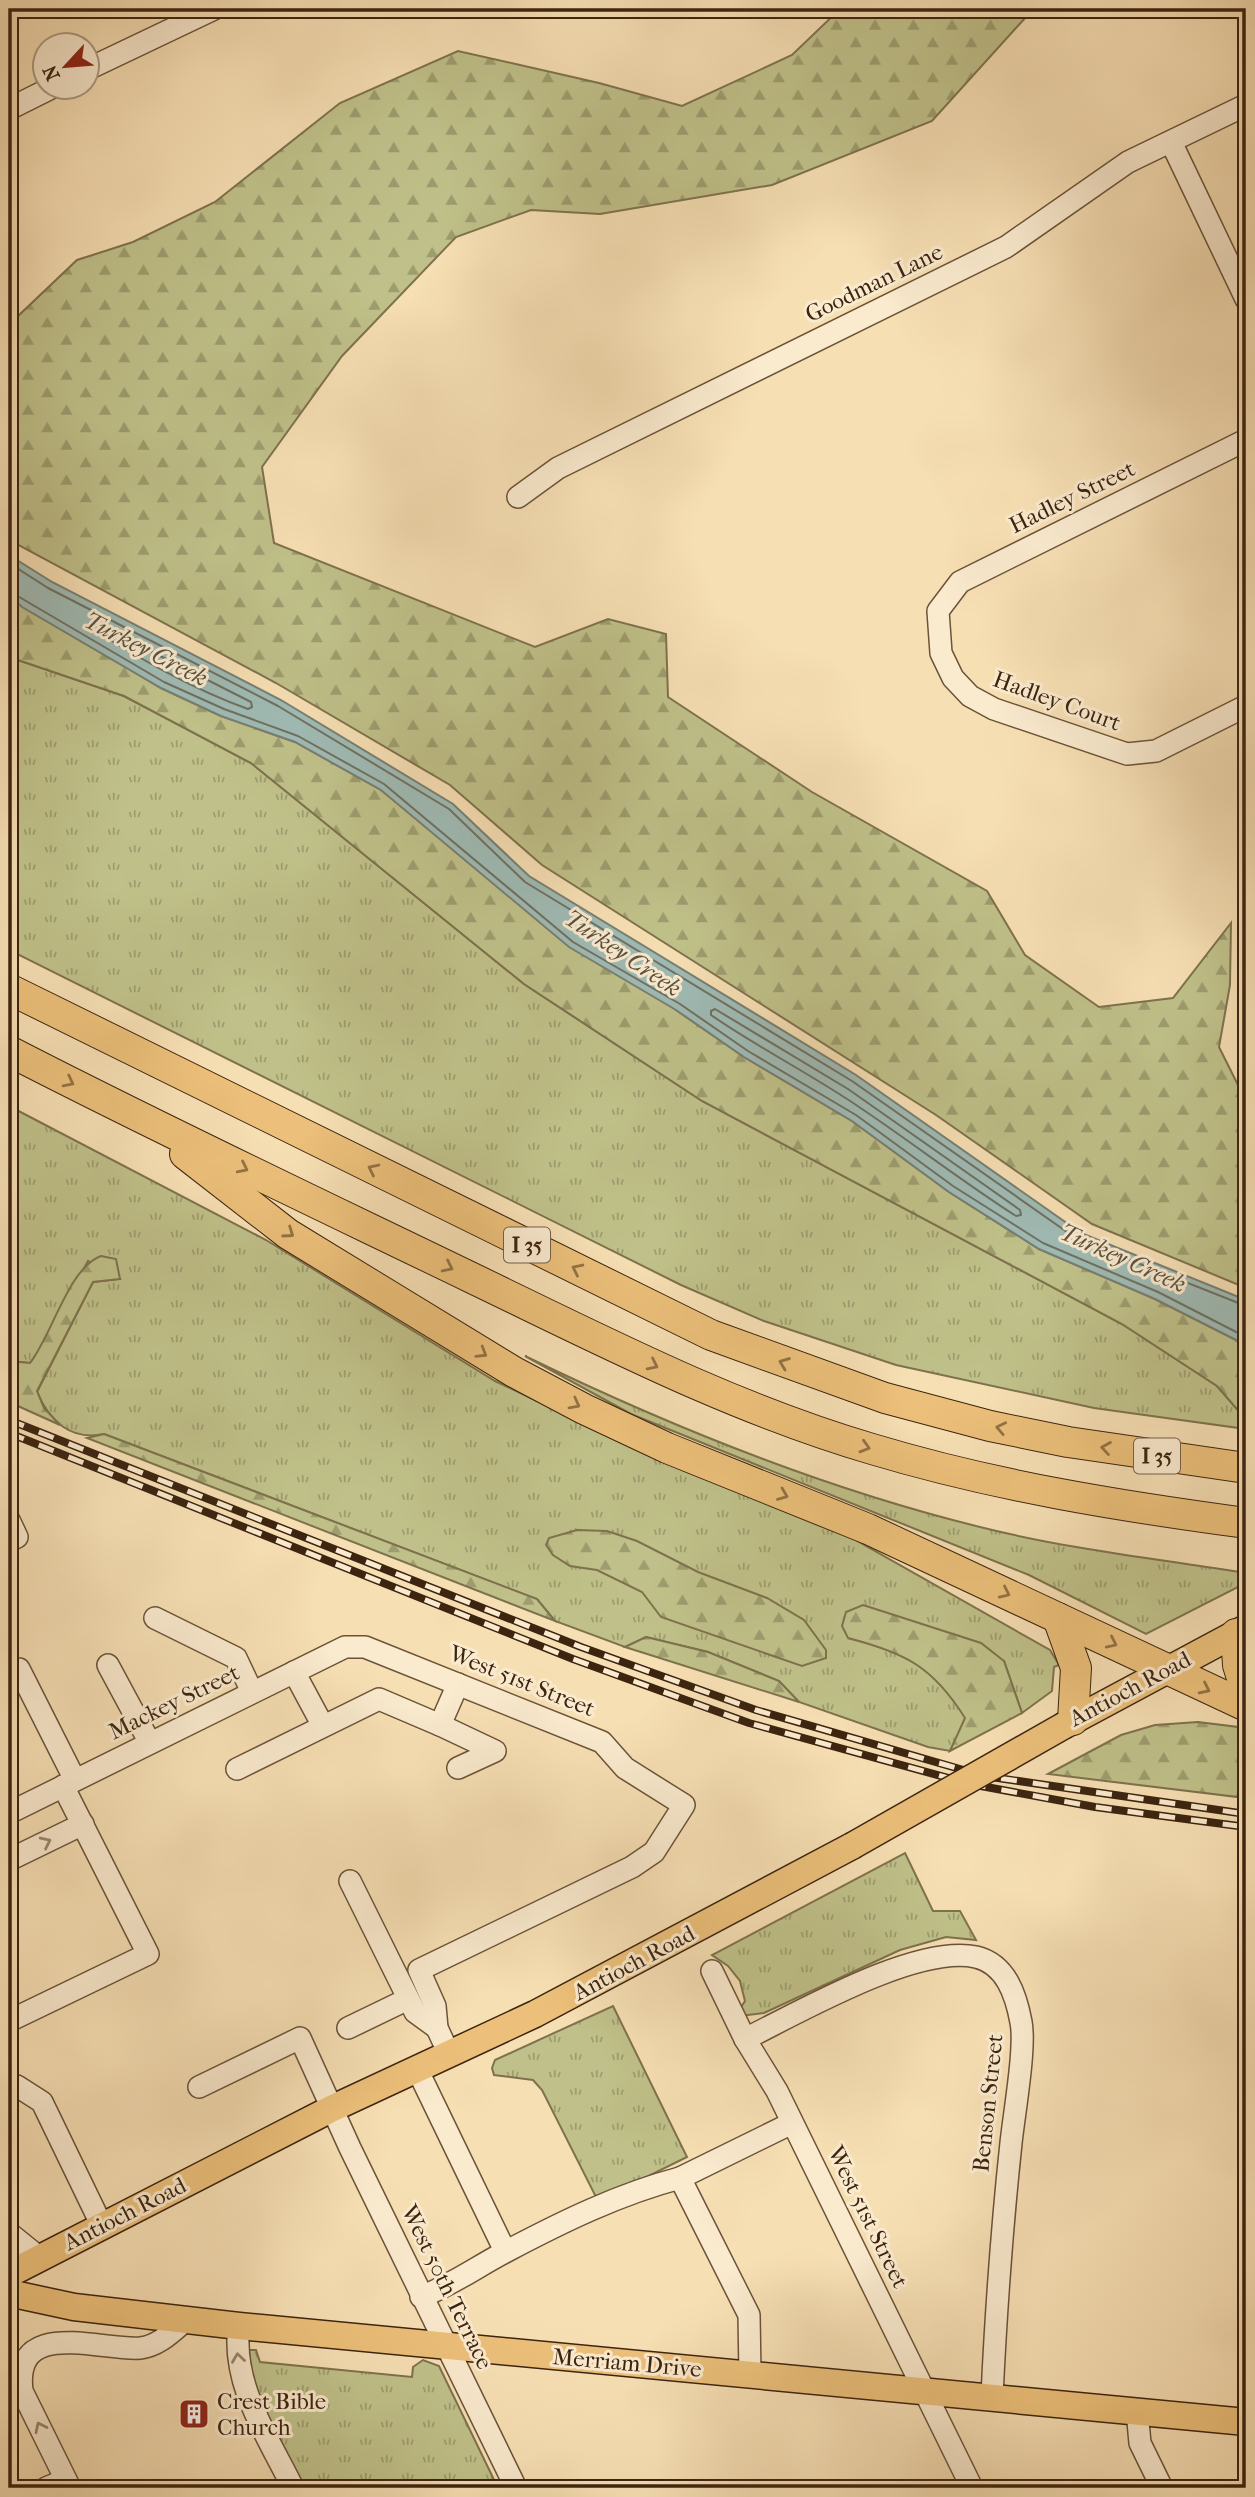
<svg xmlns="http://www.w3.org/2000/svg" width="1255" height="2497" viewBox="0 0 1255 2497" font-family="'IM FELL French Canon',serif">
<defs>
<pattern id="grass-tufts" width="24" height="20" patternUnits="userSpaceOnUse" patternTransform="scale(1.75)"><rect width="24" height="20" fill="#c0c18a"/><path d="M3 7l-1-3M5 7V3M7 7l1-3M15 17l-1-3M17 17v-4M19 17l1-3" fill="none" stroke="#9d9d6f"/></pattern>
<pattern id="forest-firs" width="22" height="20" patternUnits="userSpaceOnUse" patternTransform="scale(1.75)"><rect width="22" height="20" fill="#c0c18a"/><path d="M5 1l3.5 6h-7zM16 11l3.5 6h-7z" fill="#9d9d6f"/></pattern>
</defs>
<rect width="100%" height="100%" fill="#f7dfb4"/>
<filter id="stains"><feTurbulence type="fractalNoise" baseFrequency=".00286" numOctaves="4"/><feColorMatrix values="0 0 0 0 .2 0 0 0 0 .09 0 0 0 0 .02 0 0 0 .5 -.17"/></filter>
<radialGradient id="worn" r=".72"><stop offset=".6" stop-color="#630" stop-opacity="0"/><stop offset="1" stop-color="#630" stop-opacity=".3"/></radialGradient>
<g fill="url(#grass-tufts)" stroke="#7e724d" stroke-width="2">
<polygon points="9,657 124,696 251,763 524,984 702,1101 1122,1324 1217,1386 1243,1416 1246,1416 1246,1429 1094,1408 896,1365 764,1321 681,1285 9,950"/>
<path d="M9 1106 266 1240 495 1381 624 1443 843 1533 1050 1650 1059 1665 1054 1667 1052 1691 1022 1713 1004 1661 848 1638C907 1653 932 1666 966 1718L950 1751 928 1747 799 1702 779 1681 708 1652 646 1637 625 1647 555 1621 537 1599 104 1434C71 1441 49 1421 37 1392L93 1282 119 1279 88 1261 41 1348 30 1363 9 1361Z"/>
<path d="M525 1356C671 1427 822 1488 980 1527 1067 1549 1158 1559 1246 1573V1583L1146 1634 1029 1575 631 1414Z"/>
<polygon points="905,1853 933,1911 960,1911 976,1940 946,1937 900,1950 764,2013 740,2016 739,2010 745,2001 740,1981 728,1966 712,1955"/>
<polygon points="613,2006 687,2157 598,2201 542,2090 533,2080 494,2075 492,2068 495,2060"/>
<polygon points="247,2350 256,2350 260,2362 412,2377 413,2367 423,2360 439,2366 498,2488 403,2488 400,2483 377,2488 298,2488 245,2373"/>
</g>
<g fill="url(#forest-firs)" stroke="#7e724d" stroke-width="2">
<polygon points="840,9 1038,9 1026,17 932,121 772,185 600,214 531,210 456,237 342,356 262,467 274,543 535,647 608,619 666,634 668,697 812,792 987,891 1025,955 1099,1007 1173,998 1231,923 1230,985 1219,1047 1246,1101 1246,1288 1092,1224 936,1115 542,865 450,785 276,683 9,540 9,319 18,316 77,260 133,242 215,202 340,103 458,51 599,83 682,106 792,55"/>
<polygon points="9,595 161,688 221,716 295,742 381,790 436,835 676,1010 744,1057 852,1121 949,1192 1039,1249 1155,1299 1246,1345 1246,1416 1243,1416 1217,1386 1122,1324 702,1101 524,984 251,763 124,696 9,657"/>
<path d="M101 1256 116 1259 120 1279 93 1282 37 1391 44 1408 60 1425 9 1402V1361L30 1363C52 1335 69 1267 101 1256Z"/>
<polygon points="104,1434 537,1599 555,1621 87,1438"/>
<polygon points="577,1530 607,1531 637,1541 698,1572 767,1598 804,1620 826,1650 826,1658 802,1666 661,1617 642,1592 597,1570 570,1566 553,1555 546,1545 549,1538"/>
<path d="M863 1605 981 1643 1004 1661 1022 1713 950 1751 965 1718C933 1667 906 1653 848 1638L842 1626 846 1612Z"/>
<polygon points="646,1637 708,1652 779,1681 799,1702 625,1647"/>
<polygon points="1198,1722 1246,1728 1246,1798 1048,1774 1121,1735 1155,1725"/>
</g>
<polygon fill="#9fbbb5" stroke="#777f73" stroke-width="2" points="9,555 52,582 281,700 453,804 529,876 856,1075 1081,1233 1246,1300 1246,1345 1155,1299 1039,1249 949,1192 852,1121 744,1057 676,1010 569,947 381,790 295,742 221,716 161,688 22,607 9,595"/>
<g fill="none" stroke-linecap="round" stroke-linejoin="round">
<g stroke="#6e7062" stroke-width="2">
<polyline points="9,563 48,588 278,706 449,809 525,882 852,1081 1077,1239 1246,1306"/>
<polyline points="9,591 164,682 224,709 298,736 384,784 573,942 680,1004 748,1051 856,1115 953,1186 1043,1243 1158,1292 1246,1337"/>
<path d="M93 622 251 702 252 707 248 709C192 689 141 659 90 628L89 623Z"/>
<path d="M715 1009 848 1089 1020 1210 1021 1215 1016 1216C963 1182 914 1144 862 1109 813 1075 760 1049 711 1015V1011Z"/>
</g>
<g stroke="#6b5339" stroke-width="24">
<g id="minor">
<polyline points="88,69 214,9"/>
<polyline points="9,109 51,88"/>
<polyline points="1171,142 1246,299"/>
<polyline points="1246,440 960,582 938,611 941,653 953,678 970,696 994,709 1127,754 1156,751 1246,706"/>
<polyline points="518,497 558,468 1006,247 1128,162 1246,105"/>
<polyline points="9,1520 17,1537 9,1541"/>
<polyline points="155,1618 236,1658 252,1692"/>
<polyline points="108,1665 150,1743"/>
<polyline points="19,1669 75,1780"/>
<polyline points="294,1672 323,1726"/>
<polyline points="458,1768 495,1751 440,1725 458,1684"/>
<polyline points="237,1769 379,1699 440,1725"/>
<polyline points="9,1813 345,1647 365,1647 602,1742 625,1768 684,1805 654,1852 632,1867 419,1970 435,2006 437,2028 449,2054"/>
<polyline points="9,1860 83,1824"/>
<polyline points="350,1881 415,2012 437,2028"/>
<polyline points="712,1971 745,2039 777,2091 972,2488"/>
<polyline points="9,2021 148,1954 63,1786"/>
<polyline points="348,2028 408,1999"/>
<path d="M745 2039C800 2012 917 1944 976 1957 1006 1964 1016 1995 1021 2022 1026 2047 1014 2114 1011 2143 1002 2227 996 2312 992 2396"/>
<polyline points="417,2069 505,2251"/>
<polyline points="199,2087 300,2038 350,2148 516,2488"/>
<polyline points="9,2088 17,2086 42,2102 102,2226"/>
<polyline points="9,2233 40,2258"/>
<path d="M421 2297C452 2285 478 2266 507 2251 562 2222 619 2194 680 2178"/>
<path d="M239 2326C231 2384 268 2437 293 2488"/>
<polyline points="750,2374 749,2315 680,2178 792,2123"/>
<polyline points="1137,2411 1140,2443 1162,2488"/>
<polyline points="46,2488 65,2480"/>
<path d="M70 2488 22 2391C13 2317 100 2351 140 2348 159 2346 173 2331 186 2320"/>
</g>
</g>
<g stroke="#3c2410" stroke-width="29">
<g id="major">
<polyline points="1065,1725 1246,1628"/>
<polyline points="9,2274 331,2109 535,2014 852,1846"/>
<polyline points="9,2293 74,2307 239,2326 1246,2422"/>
</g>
</g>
<g stroke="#3c2410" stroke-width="32">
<g id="highway">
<polyline points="9,989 711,1335 885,1398 990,1426 1068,1442 1246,1468"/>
<path d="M9 1051C162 1130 317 1203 472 1278 603 1341 732 1408 872 1449 995 1486 1119 1506 1246 1523"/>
<polyline points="185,1154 288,1234 514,1372 584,1409 667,1448 868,1529 1246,1706"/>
<polyline points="1058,1618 1076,1668 1073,1720"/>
<polyline points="1236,1634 1238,1665 1246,1691"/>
</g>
</g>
<use href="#minor" stroke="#faeace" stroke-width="21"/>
<use href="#major" stroke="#ecc07a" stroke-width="26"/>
<use href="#highway" stroke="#ecc07a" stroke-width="30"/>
<g stroke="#3c2410" stroke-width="8">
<g id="rail">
<polyline points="9,1420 581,1647 756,1710 984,1776 1246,1814"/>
<polyline points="9,1433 573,1659 749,1723 970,1784 1095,1807 1246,1827"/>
</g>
</g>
<use href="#rail" stroke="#faeace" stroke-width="5" stroke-dasharray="16" stroke-linecap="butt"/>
<g stroke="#3c2410" stroke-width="29" stroke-linecap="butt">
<polyline id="major-bridge" points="852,1846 1065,1725"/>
</g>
<use href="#major-bridge" stroke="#ecc07a" stroke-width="26"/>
</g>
<defs><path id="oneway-chevron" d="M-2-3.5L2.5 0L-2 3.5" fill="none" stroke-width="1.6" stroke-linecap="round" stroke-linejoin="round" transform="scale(1.75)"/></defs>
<g stroke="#947245">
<use href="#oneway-chevron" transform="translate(69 1082) rotate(27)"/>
<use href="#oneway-chevron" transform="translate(243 1168) rotate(26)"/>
<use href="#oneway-chevron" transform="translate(373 1169) rotate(-154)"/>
<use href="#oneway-chevron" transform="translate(289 1233) rotate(35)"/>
<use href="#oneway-chevron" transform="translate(448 1267) rotate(26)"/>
<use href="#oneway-chevron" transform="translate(577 1269) rotate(-154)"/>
<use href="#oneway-chevron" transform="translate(482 1353) rotate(31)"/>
<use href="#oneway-chevron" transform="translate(784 1363) rotate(-159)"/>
<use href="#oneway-chevron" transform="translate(653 1365) rotate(26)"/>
<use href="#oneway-chevron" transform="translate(575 1404) rotate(28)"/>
<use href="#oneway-chevron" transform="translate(1001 1428) rotate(-168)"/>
<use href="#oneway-chevron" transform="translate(865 1447) rotate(17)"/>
<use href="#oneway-chevron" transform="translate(1106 1448) rotate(-171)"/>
<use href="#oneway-chevron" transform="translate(783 1495) rotate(22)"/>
<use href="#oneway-chevron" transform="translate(1005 1593) rotate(25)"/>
<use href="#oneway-chevron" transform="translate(1112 1643) rotate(25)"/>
<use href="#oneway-chevron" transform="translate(1205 1689) rotate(26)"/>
</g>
<g stroke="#9b876f">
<use href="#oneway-chevron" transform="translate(46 1842) rotate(-26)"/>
<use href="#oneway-chevron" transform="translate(238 2358) rotate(-98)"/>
<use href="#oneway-chevron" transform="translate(40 2427) rotate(-116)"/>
</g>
<defs>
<g id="building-square" transform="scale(1.575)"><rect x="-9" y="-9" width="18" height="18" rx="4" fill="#8f2418" stroke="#faeace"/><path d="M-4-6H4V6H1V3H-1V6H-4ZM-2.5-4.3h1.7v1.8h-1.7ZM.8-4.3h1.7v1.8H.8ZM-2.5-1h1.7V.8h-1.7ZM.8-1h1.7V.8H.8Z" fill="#fff"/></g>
</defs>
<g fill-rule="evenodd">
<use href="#building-square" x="194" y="2414"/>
</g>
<g text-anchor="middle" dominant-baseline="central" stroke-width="6" stroke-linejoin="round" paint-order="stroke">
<g fill="#faeace" stroke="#755f49" stroke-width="2">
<rect x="504" y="1227.5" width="46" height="35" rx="5"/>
<rect x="1134" y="1438.5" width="46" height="35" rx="5"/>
</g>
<g font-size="21" font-weight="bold" fill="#3c2410">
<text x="527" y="1245">I 35</text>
<text x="1157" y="1456">I 35</text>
</g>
<g font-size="23" fill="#3c2410" stroke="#faeace">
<text transform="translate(874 283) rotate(-26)">Goodman Lane</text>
<text transform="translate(1072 497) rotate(-26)">Hadley Street</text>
<text transform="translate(1057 701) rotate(20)">Hadley Court</text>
<text transform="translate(522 1681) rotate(22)">West 51st Street</text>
<text transform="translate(1130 1689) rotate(-28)">Antioch Road</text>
<text transform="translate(174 1702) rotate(-26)">Mackey Street</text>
<text transform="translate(634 1963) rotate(-28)">Antioch Road</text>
<text transform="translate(988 2103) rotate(-84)">Benson Street</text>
<text transform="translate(125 2214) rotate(-27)">Antioch Road</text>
<text transform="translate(868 2217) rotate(64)">West 51st Street</text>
<text transform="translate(447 2287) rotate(64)">West 50th Terrace</text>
<text transform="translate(627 2363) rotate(5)">Merriam Drive</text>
</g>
<g font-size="23" fill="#3c2410" stroke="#faeace" text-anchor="start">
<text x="217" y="2401">Crest Bible<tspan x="217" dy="26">Church</tspan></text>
</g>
<g font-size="24" font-style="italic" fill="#5a5142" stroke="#faeace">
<text transform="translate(146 649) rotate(27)">Turkey Creek</text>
<text transform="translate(623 953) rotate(34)">Turkey Creek</text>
<text transform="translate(1123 1258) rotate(24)">Turkey Creek</text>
</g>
</g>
<rect width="1255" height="2497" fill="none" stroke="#f7dfb4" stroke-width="35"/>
<rect x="10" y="10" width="1234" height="2476" fill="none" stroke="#3c2410" stroke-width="3.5"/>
<rect x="18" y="18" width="1220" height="2462" fill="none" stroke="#3c2410" stroke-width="2"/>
<g transform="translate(66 66) rotate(244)"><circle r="33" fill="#faeace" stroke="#ae9b82" stroke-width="2"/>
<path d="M0-5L12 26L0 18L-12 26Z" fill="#8f2418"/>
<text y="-10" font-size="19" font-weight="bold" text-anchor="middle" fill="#3c2410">N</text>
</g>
<rect width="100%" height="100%" filter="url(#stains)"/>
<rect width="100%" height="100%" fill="url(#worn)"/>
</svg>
